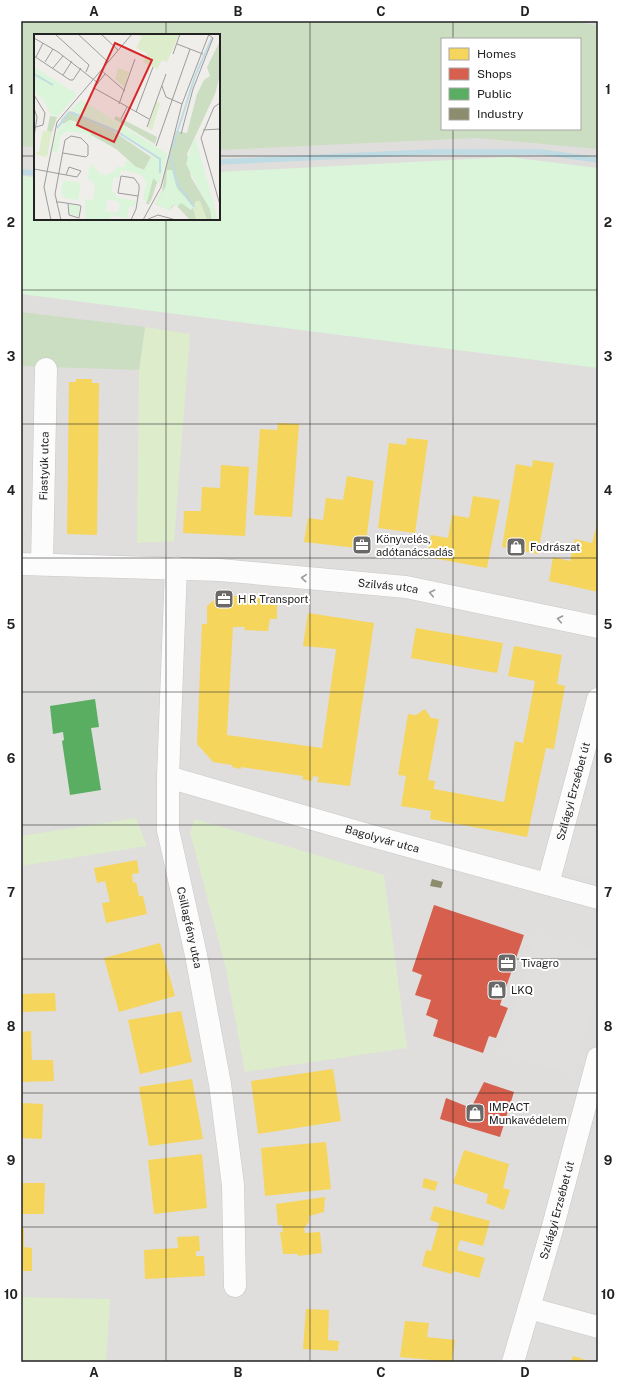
<svg xmlns="http://www.w3.org/2000/svg" width="619" height="1383" viewBox="0 0 619 1383" font-family="'Public Sans',sans-serif">
<rect width="100%" height="100%" fill="#f0eeeb"/>
<path fill="#dfdedc" fill-rule="evenodd" d="M21 21H598V1362H21ZM35 35H219V219H35ZM442 39H580V129H442Z"/>
<polygon fill="#dededc" points="146,675 136,818 21,836 21,694"/>
<g fill="#ddeccb">
<polygon points="145,327 190,334 174,541 137,543 139,370"/>
<polygon points="136,818 147,846 21,866 21,836"/>
<polygon points="195,819 384,875 407,1048 245,1072 226,969 190,832"/>
<polygon points="21,1297 110,1299 106,1362 21,1362"/>
</g>
<g fill="#cbdec1" fill-rule="evenodd">
<path d="M21 21H574L598 26V149L477 138 219 150V35H35V147L21 146ZM442 39H580V129H442Z"/>
<polygon points="21,312 145,327 139,370 21,366"/>
</g>
<polygon fill="#daf5da" points="509,157 598,168 598,368 21,294 21,175 35,178 35,219 219,219 219,172"/>
<g fill="#e0dfde">
<polygon points="577,779 598,785 598,879 552,869"/>
<polygon points="536,933 598,951 598,988 573,1074 501,1053"/>
</g>
<g fill="#f6d55c">
<polygon points="76,379 92,379 92,383 99,383 97,535 67,534 69,382 76,382"/>
<polygon points="278,423 299,424 292,517 254,515 260,429 277,430"/>
<polygon points="407,438 428,440 415,533 378,528 389,443 406,445"/>
<polygon points="533,460 554,463 538,554 502,547 516,464 532,467"/>
<polygon points="221,465 249,467 245,536 183,533 184,511 201,511 202,487 220,488"/>
<polygon points="347,476 374,481 365,549 304,542 308,518 323,520 326,498 343,500"/>
<polygon points="473,496 500,500 487,568 427,557 431,535 448,538 452,515 469,518"/>
<polygon points="598,521 598,592 549,581 553,557 570,561 575,539 592,543"/>
<polygon points="220,595 277,598 277,619 270,619 268,631 244,630 245,627 233,627 227,735 322,748 336,649 303,646 308,613 374,623 350,786 317,782 319,777 313,776 312,781 302,779 303,776 241,767 241,769 236,768 232,767 232,765 213,762 197,744 202,624 207,624 207,606"/>
<polygon points="416,628 503,643 497,673 411,658"/>
<polygon points="514,646 562,655 557,684 565,686 554,749 546,748 527,837 430,819 431,811 401,806 406,776 398,775 408,714 416,715 425,709 431,718 439,719 428,780 435,781 434,789 504,802 515,741 523,743 535,681 508,676"/>
<polygon points="137,860 139,873 132,874 133,883 136,882 139,896 143,896 147,914 106,923 102,903 110,902 105,881 97,883 94,868"/>
<polygon points="160,943 175,996 119,1012 104,958"/>
<polygon points="55,993 56,1011 21,1012 21,994"/>
<polygon points="181,1011 192,1062 140,1074 128,1020"/>
<polygon points="31,1031 32,1060 53,1060 54,1081 21,1082 21,1032"/>
<polygon points="333,1069 341,1121 258,1134 251,1081"/>
<polygon points="192,1079 203,1139 149,1146 139,1087"/>
<polygon points="21,1103 43,1104 42,1139 21,1138"/>
<polygon points="326,1142 331,1189 265,1196 261,1148"/>
<polygon points="464,1150 509,1164 503,1188 510,1190 504,1210 486,1203 488,1194 453,1183"/>
<polygon points="202,1154 207,1208 154,1214 148,1160"/>
<polygon points="424,1178 438,1182 435,1191 422,1187"/>
<polygon points="21,1183 45,1183 44,1214 21,1214"/>
<polygon points="325,1197 324,1212 309,1216 309,1222 304,1228 305,1233 320,1232 322,1253 298,1256 298,1254 283,1254 280,1232 283,1232 282,1225 278,1225 276,1204"/>
<polygon points="434,1206 490,1221 483,1246 460,1240 457,1250 485,1258 479,1278 453,1271 452,1274 422,1266 426,1250 431,1251 439,1223 430,1220"/>
<polygon points="24,1228 24,1247 32,1248 32,1271 21,1271 21,1229"/>
<polygon points="199,1236 200,1251 196,1251 196,1256 204,1256 205,1276 145,1279 144,1250 178,1248 177,1237"/>
<polygon points="306,1309 329,1310 328,1340 339,1341 338,1351 303,1349"/>
<polygon points="405,1321 429,1323 427,1337 455,1340 452,1362 400,1357"/>
<polygon points="573,1356 592,1362 571,1362"/>
</g>
<g fill="#d6604d">
<polygon points="434,905 524,935 500,1005 508,1008 496,1038 489,1036 483,1053 433,1036 438,1020 426,1015 431,1000 415,995 422,975 412,971"/>
<polygon points="484,1082 514,1092 500,1137 440,1119 446,1098 471,1108"/>
</g>
<polygon fill="#5aae61" points="95,699 99,727 91,728 101,790 70,795 62,741 64,740 63,732 53,734 50,706"/>
<polygon fill="#8c8c6e" points="432,879 443,882 441,888 430,886"/>
<g fill="none" stroke-linecap="round" stroke-linejoin="round">
<g stroke="#bfdbe3" stroke-width="5.5">
<polyline points="219,162 431,152 541,152 598,160"/>
<polyline points="21,172 35,173"/>
</g>
<g stroke="#c9c8c7" stroke-width="23">
<g id="minor">
<path id="s1" d="M21 564 220 570 406 587 598 627"/>
<path id="s2" d="M42 564 46 369"/>
<path id="s3" d="M176 568 168 777V830L196 955 220 1084 233 1185 235 1286"/>
<path id="s4" d="M168 777 368 835 598 898"/>
<path id="s5" d="M548 884 598 699"/>
<polyline points="529,1308 598,1327"/>
<path id="s6" d="M513 1362 553 1226 598 1058"/>
</g>
</g>
<use href="#minor" stroke="#fdfcfc" stroke-width="22"/>
</g>
<defs><path id="oneway-chevron" d="M-2-3.5L2.5 0L-2 3.5" fill="none" stroke-width="1.6" stroke-linecap="round" stroke-linejoin="round"/></defs>
<g stroke="#9a9a9a">
<use href="#oneway-chevron" transform="translate(304 578) rotate(-175)"/>
<use href="#oneway-chevron" transform="translate(432 593) rotate(-168)"/>
<use href="#oneway-chevron" transform="translate(560 619) rotate(-168)"/>
</g>
<path fill="none" stroke="#222" stroke-width="1" stroke-opacity="0.55" d="M166 21V35M310 21V1362M453 21V39M453 129V1362M21 156H35M219 156H598M166 219V1362M21 290H598M21 424H598M21 558H598M21 692H598M21 825H598M21 959H598M21 1093H598M21 1227H598"/>
<defs>
<g id="office-square" transform="scale(1)"><rect x="-9" y="-9" width="18" height="18" rx="4" fill="#6a6968" stroke="#fff"/><path d="M-6-3h4V-5.5h4V-3h4V5H-6ZM-1-4.5V-3h2v-1.5ZM-6 0V1H6V0Z" fill="#fff"/></g>
<g id="shop-square" transform="scale(1)"><rect x="-9" y="-9" width="18" height="18" rx="4" fill="#6a6968" stroke="#fff"/><path d="M-5-2.5h2.3a2.7 3.5 0 0 1 5.4 0H5L5.5 6h-11ZM-1.5-2.5h3a1.5 2.3 0 0 0-3 0Z" fill="#fff"/></g>
</defs>
<g fill-rule="evenodd">
<use href="#office-square" x="362" y="545"/>
<use href="#shop-square" x="516" y="547"/>
<use href="#office-square" x="224" y="599"/>
<use href="#office-square" x="507" y="963"/>
<use href="#shop-square" x="497" y="990"/>
<use href="#shop-square" x="475" y="1113"/>
</g>
<g text-anchor="middle" dominant-baseline="central" stroke-width="4" stroke-linejoin="round" paint-order="stroke">
<g font-size="11" fill="#222" stroke="#fff">
<text stroke="none"><textPath href="#s2" startOffset="98">Fiastyúk utca</textPath></text>
<text stroke="none"><textPath href="#s1" startOffset="368">Szilvás utca</textPath></text>
<text stroke="none"><textPath href="#s5" startOffset="96">Szilágyi Erzsébet út</textPath></text>
<text stroke="none"><textPath href="#s4" startOffset="223">Bagolyvár utca</textPath></text>
<text stroke="none"><textPath href="#s3" startOffset="362">Csillagfény utca</textPath></text>
<text stroke="none"><textPath href="#s6" startOffset="158">Szilágyi Erzsébet út</textPath></text>
</g>
<g font-size="11" fill="#222" stroke="#fff" text-anchor="start">
<text x="376" y="539">Könyvelés,<tspan x="376" dy="13">adótanácsadás</tspan></text>
<text x="530" y="547">Fodrászat</text>
<text x="238" y="599">H R Transport</text>
<text x="521" y="963">Tivagro</text>
<text x="511" y="990">LKQ</text>
<text x="489" y="1107">IMPACT<tspan x="489" dy="13">Munkavédelem</tspan></text>
</g>
</g>
<g transform="translate(34 34)">
<rect width="186" height="186" fill="#f0eeeb"/>
<path d="M103 0H145L133 28 128 26 123 35 109 28 113 19 102 14 108 3ZM84 34 95 38 91 54 81 45ZM122 68 126 69 118 96 114 94ZM9 97 18 98 13 123 3 121 2 118H5ZM153 120 152 130 173 186H162L159 174 162 167 149 130Z" fill="#ddeccb"/>
<path d="M186 7V41L181 60 153 120 157 143 176 175 178 186H173L166 167H162L159 174 162 186H156L141 170 136 176 121 170 128 158 131 136 142 97 153 99 163 60 170 46 176 42 173 33ZM35 77 79 97 117 123 110 136 102 133 82 115 57 101 42 88 36 86 29 90 27 86ZM16 82 23 83 18 98 13 97ZM82 82 123 103 121 110 80 85ZM119 144 124 145 118 164 115 170H112Z" fill="#cbdec1"/>
<path d="M0 33 43 60 24 82 17 81 10 67 0 57ZM48 66 133 120 125 150 119 144 113 168 109 165 112 148 108 141 87 136 85 144 80 143 77 158 82 159 81 163 102 167 100 173 95 172 93 185 77 181 76 186H51V165L59 166 61 155 59 146 56 148 54 144 56 129 66 140 72 141 82 137V133H90L93 126 102 133 110 136 119 120 82 96 53 85 37 75ZM73 165 83 167 86 170 84 179 71 177ZM36 86 57 99 56 109 54 100 33 97 26 102 23 119 18 118 21 103 27 92ZM160 105 162 106 184 186H178L176 175 152 130ZM133 136H138L143 154 160 173 157 176 147 169 143 173 141 170 138 172 136 176 121 170 132 152ZM29 146 47 149 44 166 31 164 27 158ZM35 171 45 172V182L35 180Z" fill="#daf5da" fill-rule="evenodd"/>
<path fill="none" stroke="#bfdbe3" stroke-width="2" d="M0 40 19 51M37 78 82 97 126 125V139M23 94 36 78M138 115 161 42 178 4M136 120 143 150 160 173"/>
<path fill="none" stroke="#9e9c9b" stroke-width="1" d="M21 0 55 31 52 38M44 0 74 28M67 0 84 16M0 4 24 18 64 49M143 10 169 20M139 20 146 0M0 22 36 46H39L47 34M2 23 9 9M11 28 19 15M19 34 29 22M67 36 91 57M71 40 60 54 115 85M29 41 38 27M128 52 132 63 148 70M0 61 11 79 9 91 2 93M186 69 180 73 167 104 186 171M85 70 101 25M0 74 3 83 0 103M102 78 119 33M87 85 93 73M113 93 132 40M169 96 186 95M147 100 159 55 179 4 175 1M122 112 156 15M0 135 43 143 47 137 35 133 32 141M22 168H25L45 171 47 172 45 184 35 181 34 170M17 186 10 153 23 88 98 0M27 186 21 160 31 106 37 102 47 104 54 111V121L52 123 29 119M97 186 102 175 105 156V151L100 144 87 142 84 159 104 162M109 186 127 153 148 70 175 0M112 186 124 181 142 186"/>
<path fill="#d62828" fill-opacity="0.15" stroke="#d62828" stroke-width="2" d="M81 9 118 26 80 108 43 91Z"/>
<rect width="186" height="186" fill="none" stroke="#222" stroke-width="2"/>
</g>
<rect width="619" height="1383" fill="none" stroke="#ffffff" stroke-width="44"/>
<rect x="441" y="38" width="140" height="92" fill="#ffffff" stroke="#a7a7a7"/>
<rect x="449" y="48" width="20" height="12" fill="#f6d55c" stroke="#a7a7a7"/>
<text x="477" y="58" font-size="12" fill="#222222">Homes</text>
<rect x="449" y="68" width="20" height="12" fill="#d6604d" stroke="#a7a7a7"/>
<text x="477" y="78" font-size="12" fill="#222222">Shops</text>
<rect x="449" y="88" width="20" height="12" fill="#5aae61" stroke="#a7a7a7"/>
<text x="477" y="98" font-size="12" fill="#222222">Public</text>
<rect x="449" y="108" width="20" height="12" fill="#8c8c6e" stroke="#a7a7a7"/>
<text x="477" y="118" font-size="12" fill="#222222">Industry</text>
<rect x="22" y="22" width="575" height="1339" fill="none" stroke="#222" stroke-width="1.5"/>
<g font-size="13" text-anchor="middle" font-weight="bold" fill="#222">
<text x="94" y="16">A</text>
<text x="238" y="16">B</text>
<text x="381" y="16">C</text>
<text x="525" y="16">D</text>
<text x="11" y="94">1</text>
<text x="608" y="94">1</text>
<text x="11" y="227">2</text>
<text x="608" y="227">2</text>
<text x="11" y="361">3</text>
<text x="608" y="361">3</text>
<text x="11" y="495">4</text>
<text x="608" y="495">4</text>
<text x="11" y="629">5</text>
<text x="608" y="629">5</text>
<text x="11" y="763">6</text>
<text x="608" y="763">6</text>
<text x="11" y="897">7</text>
<text x="608" y="897">7</text>
<text x="11" y="1031">8</text>
<text x="608" y="1031">8</text>
<text x="11" y="1165">9</text>
<text x="608" y="1165">9</text>
<text x="11" y="1299">10</text>
<text x="608" y="1299">10</text>
<text x="94" y="1377">A</text>
<text x="238" y="1377">B</text>
<text x="381" y="1377">C</text>
<text x="525" y="1377">D</text>
</g>
</svg>
